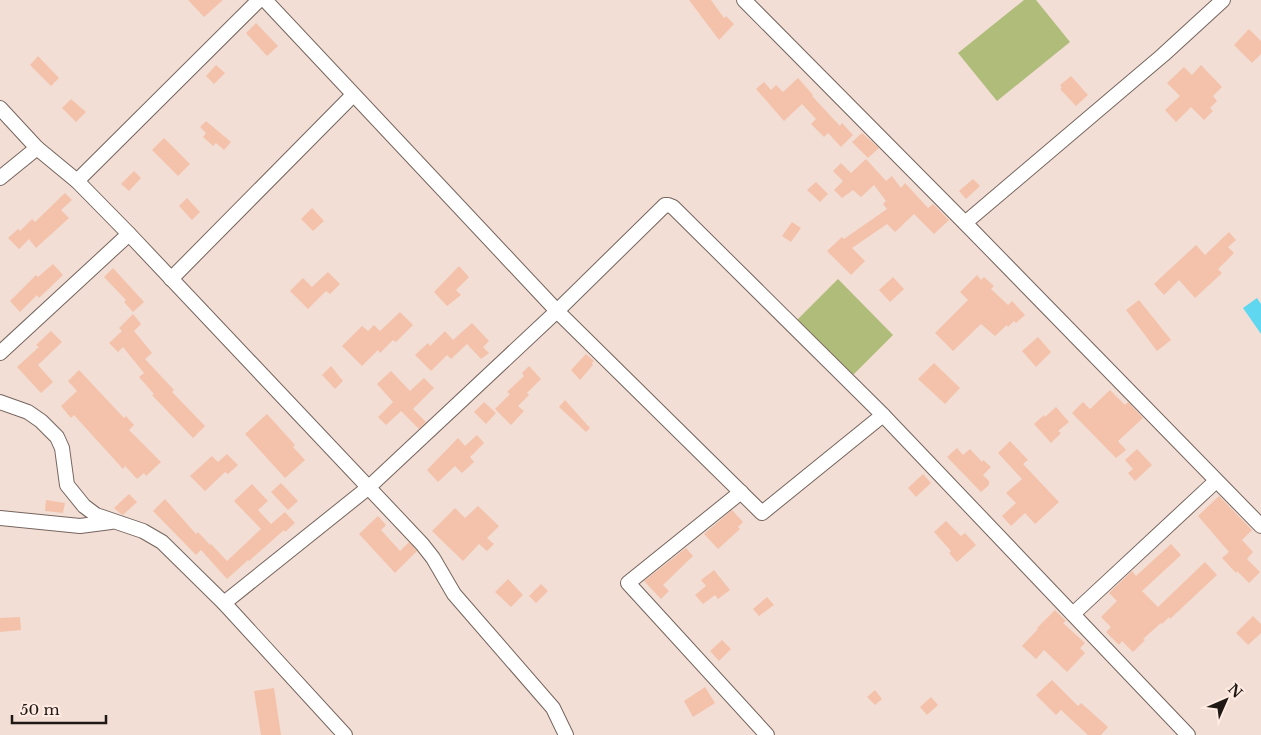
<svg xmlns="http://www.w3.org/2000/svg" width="1261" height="735" viewBox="0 0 1261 735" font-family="'Libre Baskerville',serif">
<rect width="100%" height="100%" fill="#f2ded5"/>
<g fill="#b0bc7a">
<polygon points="1024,0 1036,0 1070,42 997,101 958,53"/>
<polygon points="838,279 893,335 851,377 796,321"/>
</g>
<polygon fill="#60d7f0" points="1257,298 1261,304 1261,334 1243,308"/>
<g fill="#f4c2aa">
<polygon points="188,0 223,0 204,17"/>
<polygon points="689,0 711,0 724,18 726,16 734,24 719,40"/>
<polygon points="256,23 278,46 267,56 246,33"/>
<polygon points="1249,29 1261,41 1261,54 1252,63 1234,45"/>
<polygon points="38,56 59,78 51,86 30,65"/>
<polygon points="216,65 225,73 214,84 206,76"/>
<polygon points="1201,65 1222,87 1213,96 1217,101 1210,108 1213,111 1204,120 1191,107 1176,122 1165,110 1180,96 1167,83 1184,67 1192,75"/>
<polygon points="1071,76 1088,95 1076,106 1060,89 1062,88 1060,85"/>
<polygon points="798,78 813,95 812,96 840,126 842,123 853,135 841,147 828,133 824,137 811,124 816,119 802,104 784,121 756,89 764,82 771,90 776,85 783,92"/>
<polygon points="71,99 86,112 76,122 62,108"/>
<polygon points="206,121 231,142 224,150 216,143 213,146 203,137 206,133 200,127"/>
<polygon points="862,133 879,148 868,158 852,142"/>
<polygon points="164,138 190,164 178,176 152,150"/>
<polygon points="866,159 886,181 892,176 901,188 905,183 928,208 933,204 949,220 934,234 914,214 895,232 887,224 852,248 865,261 851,275 827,251 842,237 844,239 887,209 883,204 886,201 874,185 861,197 853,190 842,198 834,190 843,181 833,171 841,163 851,173"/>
<polygon points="134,171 141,178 129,191 121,184"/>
<polygon points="973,179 980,186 966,199 959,191"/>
<polygon points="816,182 828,194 820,202 807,190"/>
<polygon points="65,193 72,200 61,210 69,218 36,248 29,239 19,249 8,238 18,229 20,231 32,219 35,222"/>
<polygon points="187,198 200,212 192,220 179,206"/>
<polygon points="312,208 324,221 313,231 301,219"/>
<polygon points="792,222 801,228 791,242 782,236"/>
<polygon points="1229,232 1236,240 1228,247 1234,253 1218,269 1222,273 1195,298 1179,280 1164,295 1154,284 1196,245 1205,255"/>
<polygon points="53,264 63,275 39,298 37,295 20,312 10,301 36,275 38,277"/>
<polygon points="459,266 469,277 456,290 461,295 447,306 434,292"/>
<polygon points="113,268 144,302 133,312 124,302 126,300 104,277"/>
<polygon points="328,272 340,284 330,294 326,291 308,309 290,291 303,278 312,287"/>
<polygon points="977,275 981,280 984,277 994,286 991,289 1008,305 1012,301 1025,315 1016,323 1014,321 1008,327 1007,325 995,336 981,324 953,351 935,333 968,300 960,292"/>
<polygon points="893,277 904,289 890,302 879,290"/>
<polygon points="1139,300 1171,340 1157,351 1126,310"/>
<polygon points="400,312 413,325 396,342 393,340 380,353 378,350 362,366 342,346 362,326 368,331 374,325 380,331"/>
<polygon points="133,314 141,324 134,331 152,353 145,359 174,390 172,392 205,426 193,438 152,395 154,394 139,377 144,373 123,347 118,352 109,343 122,331 119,328"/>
<polygon points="472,323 489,341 483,347 489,353 481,359 467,344 451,359 447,355 431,371 415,355 428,343 430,346 445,331 453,340"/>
<polygon points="51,331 62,342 38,365 53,382 41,393 17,367 39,347 36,345"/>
<polygon points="1038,337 1051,352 1036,367 1022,351"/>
<polygon points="586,354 594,361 592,363 593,365 580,380 571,370"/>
<polygon points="934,363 960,388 945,404 918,379"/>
<polygon points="331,366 343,381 335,389 322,375"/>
<polygon points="529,366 541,379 527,393 529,395 518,406 524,411 511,425 495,409 510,394 507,392 524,376 522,373"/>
<polygon points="79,370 124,418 126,416 134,425 129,430 161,462 146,476 144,473 137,479 125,466 123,469 74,415 71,418 61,406 77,391 68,381"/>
<polygon points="391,371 410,391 424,378 434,388 413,409 426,422 419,429 401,411 386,425 378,417 393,402 377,384"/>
<polygon points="1110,390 1125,405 1128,402 1143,418 1118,441 1126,450 1116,458 1072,413 1083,402 1090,409"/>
<polygon points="565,400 590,428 586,432 559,407"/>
<polygon points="484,402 496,413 486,424 474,412"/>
<polygon points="1056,407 1069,422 1058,431 1061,433 1051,443 1034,424 1044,415 1045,417"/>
<polygon points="267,414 295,445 293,447 305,460 285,478 245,434"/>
<polygon points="477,435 484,443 470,457 474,462 462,473 455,466 438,482 427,470 458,438 465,446"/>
<polygon points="1010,441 1028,460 1023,464 1059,502 1035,524 1025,513 1011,526 1002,516 1016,503 1006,493 1022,479 998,453"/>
<polygon points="957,448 963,455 970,449 982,462 983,460 991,467 983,475 989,481 989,485 981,492 947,457"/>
<polygon points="1137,449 1152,465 1135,481 1128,473 1133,469 1125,460"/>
<polygon points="227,454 238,465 228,474 225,472 205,491 190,476 212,456 218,462"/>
<polygon points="923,474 931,483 916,497 908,488"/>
<polygon points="281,483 298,501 288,510 271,492"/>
<polygon points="252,484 268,501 258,510 271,524 285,512 295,523 285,532 284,530 249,561 248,560 227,579 201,550 196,555 153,511 165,499 196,534 198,532 210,545 211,544 227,561 261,529 234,501"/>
<polygon points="129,494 137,502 123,515 121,514 114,508"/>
<polygon points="1219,496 1252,530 1242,540 1253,552 1247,559 1260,572 1249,583 1237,571 1236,573 1222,558 1229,552 1198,516"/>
<polygon points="46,500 65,503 63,513 45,511"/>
<polygon points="478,506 499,526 487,538 494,544 487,551 479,544 463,561 432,531 455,508 465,518"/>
<polygon points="732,510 743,522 738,527 740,529 718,549 704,534"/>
<polygon points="378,516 386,525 381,530 400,551 409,542 417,551 395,573 359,534"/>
<polygon points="946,521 961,536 965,533 976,545 957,562 949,553 951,551 934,532"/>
<polygon points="1171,544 1181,555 1142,591 1158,607 1205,562 1217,575 1170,619 1169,617 1162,624 1161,623 1143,639 1145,640 1133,652 1122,641 1119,645 1106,632 1111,627 1101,617 1117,601 1109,593 1132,571 1136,576"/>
<polygon points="686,548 693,556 663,585 669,591 661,599 644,581"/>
<polygon points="714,570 730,590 718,599 715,595 703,604 695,595 706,586 701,580"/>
<polygon points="508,579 523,595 511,607 495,592"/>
<polygon points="541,584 548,591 536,603 529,596"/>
<polygon points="767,597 774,605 759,616 753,609"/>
<polygon points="1055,610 1066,621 1063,623 1085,643 1080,648 1085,653 1067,672 1044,650 1036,659 1022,646 1038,629 1037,628"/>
<polygon points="1253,616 1261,624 1261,633 1248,645 1236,633"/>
<polygon points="20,617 21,630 0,632 0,618"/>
<polygon points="722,640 731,649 719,661 710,651"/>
<polygon points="1052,680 1078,706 1081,703 1108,727 1101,735 1088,735 1061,710 1056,715 1036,695"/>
<polygon points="705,687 715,703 693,717 684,701"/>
<polygon points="274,688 281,735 261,735 254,691"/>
<polygon points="875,690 882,699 875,705 867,697"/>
<polygon points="931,697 938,705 927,715 920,707"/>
</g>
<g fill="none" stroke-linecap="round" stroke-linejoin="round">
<g stroke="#75645d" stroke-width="16">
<g id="street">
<polyline points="265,0 557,311 762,513 883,415"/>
<polyline points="744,0 965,223 1261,526"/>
<polyline points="0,108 37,148 77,181 129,234 422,544 433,558 454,594 553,708 566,735"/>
<polyline points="0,178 37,148"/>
<polyline points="77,181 259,0"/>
<polyline points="965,223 1163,55 1223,0"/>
<polyline points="171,279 353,95"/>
<polyline points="0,353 129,234"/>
<polyline points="0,402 28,412 41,421 57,437 62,448 67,485 84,506 96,515 143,531 162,542 224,603 345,735"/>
<polyline points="741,492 628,583 767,735"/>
<polyline points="0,518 80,526 111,522"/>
<polyline points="224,603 369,487 557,311 665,205 668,205 673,207 883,415 1188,735"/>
<polyline points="1073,614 1216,481"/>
</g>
</g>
<use href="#street" stroke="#fff" stroke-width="14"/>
</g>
<g transform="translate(1226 700) rotate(45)" stroke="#ffebe2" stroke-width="4" paint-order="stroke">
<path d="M0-4L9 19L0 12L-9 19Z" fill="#1f1815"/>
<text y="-8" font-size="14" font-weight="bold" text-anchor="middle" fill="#1f1815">N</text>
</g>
<path d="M12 715v8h94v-8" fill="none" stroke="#1f1815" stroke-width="2.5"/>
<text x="20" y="715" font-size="15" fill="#1f1815" stroke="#ffebe2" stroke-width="4" paint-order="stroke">50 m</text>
</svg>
